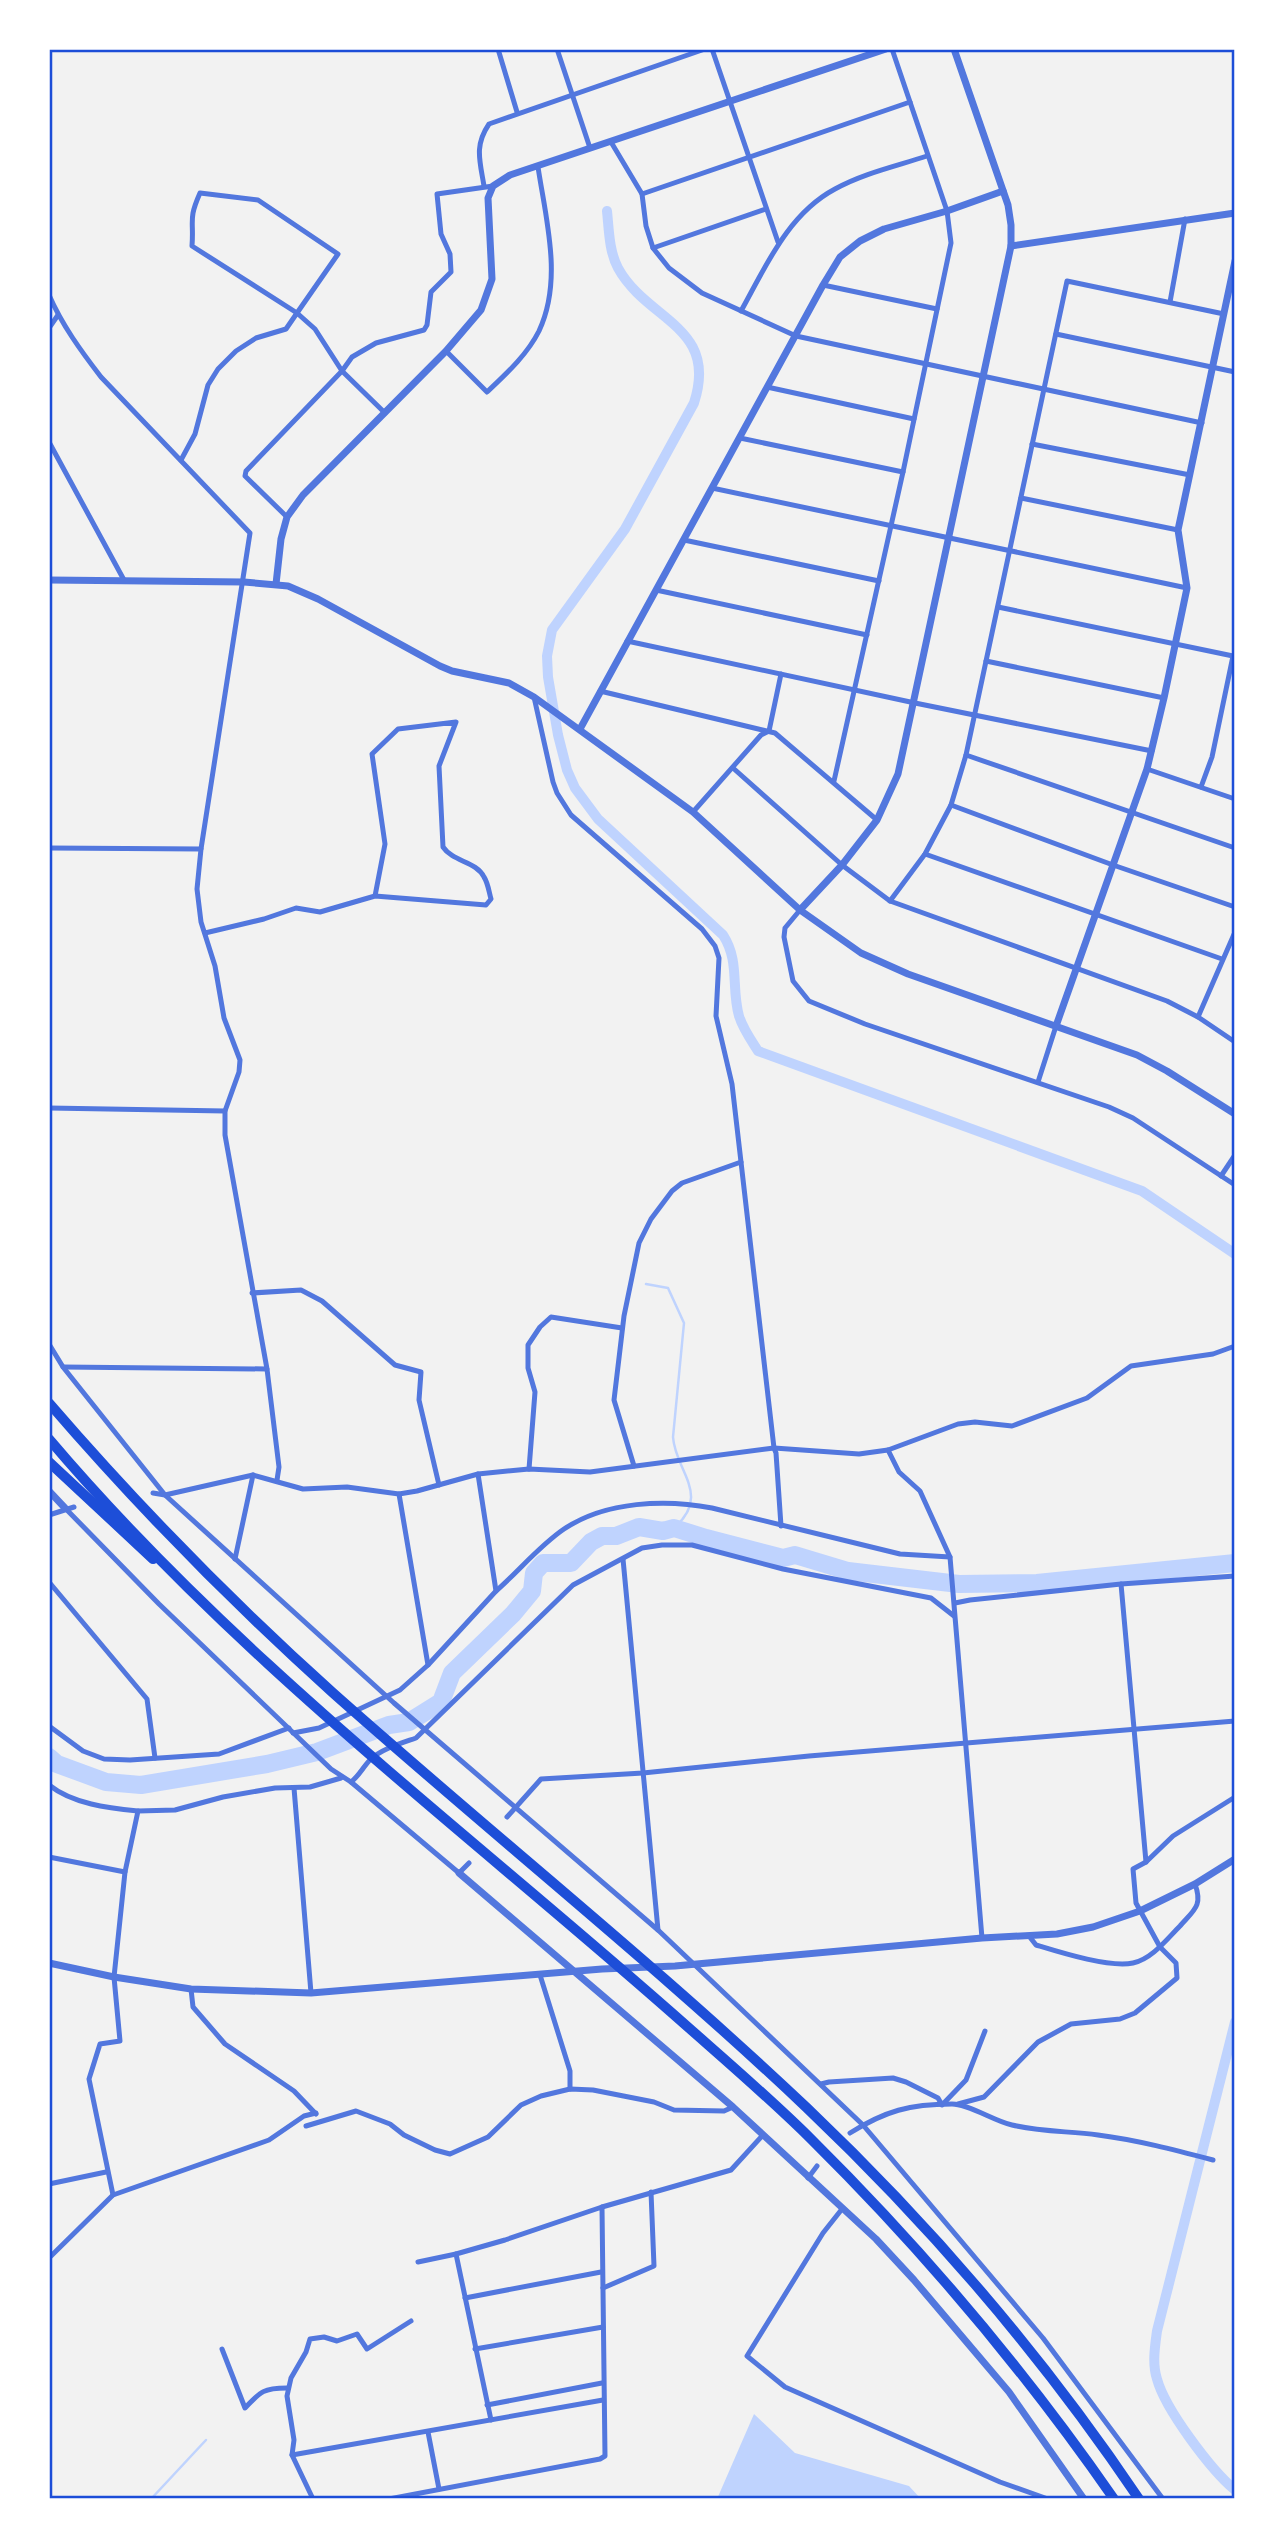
<svg xmlns="http://www.w3.org/2000/svg" width="1284" height="2548" viewBox="0 0 1284 2548" font-family="Figtree,sans-serif">
<rect width="100%" height="100%" fill="#f2f2f2"/>
<polygon fill="#bfd3fe" points="754,2414 795,2453 909,2486 921,2499 717,2499"/>
<g fill="none" stroke-linecap="round" stroke-linejoin="round">
<g stroke="#bfd3fe" stroke-width="2.5">
<path d="M646 1284 668 1288 684 1323 673 1437C675 1471 712 1495 674 1528"/>
<polyline points="151,2499 206,2440"/>
</g>
<g stroke="#bfd3fe" stroke-width="10">
<path d="M607 211C609 230 609 251 618 268 647 321 719 326 694 403L625 529 552 630 547 656 548 677 558 735 567 770 575 788 598 819 723 935C740 961 731 988 739 1016 743 1029 751 1040 758 1051L1142 1191 1235 1254"/>
<path d="M1235 2022 1157 2331C1155 2346 1152 2364 1157 2379 1165 2409 1211 2470 1235 2490"/>
</g>
<polyline stroke="#bfd3fe" stroke-width="18" points="49,1757 57,1764 106,1782 141,1785 267,1764 317,1752 389,1725 409,1722 441,1702 452,1673 513,1614 532,1591 534,1573 543,1563 571,1563 591,1542 602,1536 616,1536 639,1527 663,1531 674,1528 706,1538 783,1558 795,1555 848,1571 959,1584 1037,1583 1235,1563"/>
<g stroke="#5277de" stroke-width="5">
<polyline points="498,49 517,112"/>
<polyline points="557,49 590,148"/>
<polyline points="712,49 778,242"/>
<polyline points="611,142 642,194 646,226 653,248 669,268 702,293 796,336 1202,423"/>
<path d="M484 186C480 161 474 146 489 124L705 49"/>
<path d="M200 193 258 200 338 254 297 313 192 246C194 220 188 220 200 193Z"/>
<polyline points="642,194 910,102"/>
<polyline points="653,248 766,209"/>
<polyline points="823,285 937,309"/>
<path d="M49 295C62 325 81 351 101 377L250 533 201 849 197 889 201 922 215 966 224 1018 240 1060 239 1072 225 1111V1135L267 1369 279 1467 277 1480"/>
<polyline points="1170,302 1185,219"/>
<path d="M741 311C766 266 788 214 835 189 864 173 897 166 927 156"/>
<polyline points="49,328 58,315"/>
<polyline points="1056,334 1235,372"/>
<path d="M446 351 487 392C506 374 527 355 539 331 563 280 546 220 538 167"/>
<polyline points="767,387 914,419"/>
<polyline points="740,438 903,472"/>
<polyline points="49,442 124,580"/>
<polyline points="1032,444 1190,475"/>
<polyline points="181,460 195,434 208,385 218,369 236,351 256,338 286,329 297,313 315,329 342,371 385,413"/>
<polyline points="712,488 1187,588"/>
<polyline points="1021,498 1178,530"/>
<polyline points="287,517 245,476 246,471 342,371 352,357 376,343 424,330 427,325 431,292 451,272 450,254 441,234 437,194 493,186"/>
<polyline points="684,540 879,581"/>
<polyline points="656,590 867,635"/>
<polyline points="998,607 1233,656 1212,757 1201,787"/>
<polyline points="627,641 915,703 1152,751"/>
<polyline points="986,661 1164,698"/>
<polyline points="600,691 775,733 877,820"/>
<polyline points="534,697 553,782 557,793 571,815 702,929 715,946 719,958 716,1016 732,1084 774,1448 776,1453 781,1526"/>
<polyline points="966,755 1235,848"/>
<polyline points="733,768 842,865 890,901 1167,1001 1198,1017 1235,1042"/>
<polyline points="1147,769 1235,799"/>
<polyline points="834,781 903,472 951,243 947,211 892,49"/>
<polyline points="951,805 1113,865 1235,907"/>
<polyline points="693,812 761,735 769,731 781,674"/>
<polyline points="49,848 201,849"/>
<polyline points="925,854 1222,959"/>
<polyline points="890,901 925,854 951,805 966,755 1067,281 1224,314"/>
<polyline points="800,910 785,928 784,937 793,981 809,1001 865,1024 1109,1107 1133,1118 1235,1185"/>
<path d="M205 933 264 919 296 908 320 912 375 896 486 905 491 899C489 892 488 883 484 877 476 861 453 862 443 847L439 766 456 722 398 729 372 754 385 844 375 896"/>
<polyline points="1198,1017 1235,932"/>
<polyline points="1038,1082 1056,1026"/>
<polyline points="49,1108 225,1111"/>
<polyline points="1221,1176 1235,1155"/>
<polyline points="252,1293 301,1290 322,1301 395,1365 421,1372 419,1400 439,1485"/>
<polyline points="49,1344 63,1367 165,1495 394,1703 658,1930 863,2125 1043,2338 1163,2499"/>
<polyline points="63,1367 267,1369"/>
<polyline points="888,1450 899,1472 920,1491 950,1557 982,1938"/>
<polyline points="634,1466 614,1400 624,1316 639,1243 651,1219 672,1191 682,1183 741,1162"/>
<polyline points="529,1469 535,1392 528,1368 528,1345 540,1327 551,1317 622,1328"/>
<polyline points="153,1493 165,1495 253,1475 303,1489 347,1487 399,1494 417,1491 478,1474 529,1469 590,1472 774,1448 859,1454 888,1450 958,1424 975,1422 1012,1426 1087,1398 1131,1366 1213,1354 1235,1346"/>
<polyline points="399,1494 428,1665"/>
<polyline points="65,1508 159,1604 331,1769 351,1782 459,1873 469,1863"/>
<polyline points="49,1515 74,1507"/>
<polyline points="235,1559 253,1475"/>
<polyline points="623,1559 658,1930"/>
<polyline points="49,1582 147,1699 155,1758"/>
<polyline points="1121,1584 1146,1862"/>
<path d="M496 1591C519 1571 539 1546 564 1529 606 1501 666 1499 712 1508L900 1554 950 1557"/>
<polyline points="955,1603 970,1600 1121,1584 1235,1576"/>
<polyline points="49,1726 83,1751 104,1759 130,1760 219,1754 289,1728"/>
<polyline points="293,1733 319,1728 400,1690 428,1665 496,1591 478,1474"/>
<path d="M351 1782C359 1776 363 1767 370 1760 381 1749 402 1743 416 1738L573 1585 642 1548 662 1545H692L783 1569 931 1598 954 1616"/>
<path d="M49 1785C73 1804 108 1808 138 1811"/>
<polyline points="294,1788 311,1993"/>
<polyline points="507,1817 541,1779 643,1773 809,1756 1235,1721"/>
<polyline points="49,1857 125,1872"/>
<path d="M1029 1936 1036 1945C1059 1952 1109 1968 1133 1963 1152 1959 1167 1939 1180 1926 1194 1910 1203 1906 1195 1884"/>
<polyline points="540,1975 570,2071 570,2089"/>
<polyline points="191,1989 193,2007 225,2044 294,2091 316,2114"/>
<polyline points="821,2084 829,2082 893,2078 906,2082 938,2098 942,2105 966,2080 985,2031"/>
<polyline points="958,2104 984,2097 1038,2042 1071,2024 1120,2019 1135,2013 1177,1978 1176,1963 1160,1947 1136,1903 1133,1869 1146,1862 1173,1836 1235,1797"/>
<polyline points="306,2126 356,2111 390,2124 404,2135 435,2150 450,2154 488,2137 521,2105 541,2096 570,2089 593,2090 654,2102 674,2110 724,2111 733,2107"/>
<path d="M850 2133C885 2111 910 2104 952 2104 969 2104 994 2121 1012 2125 1041 2132 1069 2131 1098 2135 1137 2140 1175 2150 1213 2160"/>
<polyline points="808,2178 817,2166"/>
<polyline points="49,2184 106,2172"/>
<polyline points="113,2195 89,2079 100,2044 120,2041 114,1977 125,1872 138,1811 175,1810 223,1797 275,1788 310,1787 341,1778"/>
<polyline points="602,2207 731,2170 763,2135"/>
<polyline points="842,2209 823,2233 747,2356 785,2387 1000,2482 1048,2499"/>
<polyline points="49,2258 113,2195 269,2140 304,2116 316,2113"/>
<polyline points="418,2262 456,2254"/>
<polyline points="603,2288 654,2266 651,2192"/>
<polyline points="465,2298 601,2272"/>
<path d="M222 2349 245 2408C261 2391 264 2388 287 2388"/>
<polyline points="475,2349 603,2327"/>
<polyline points="487,2405 602,2383"/>
<polyline points="428,2432 439,2489"/>
<polyline points="292,2455 603,2400"/>
<polyline points="313,2499 292,2455 294,2440 287,2396 291,2378 306,2352 310,2339 324,2337 337,2341 357,2334 367,2349 411,2321"/>
<polyline points="389,2499 600,2459 605,2456 602,2207 505,2240 456,2254 491,2420"/>
</g>
<g stroke="#5277de" stroke-width="7">
<polyline points="1011,246 1235,213"/>
<polyline points="49,580 244,582 288,586 318,599 440,666 452,671 509,683 534,697 693,812 800,910 861,953 908,974 1137,1055 1167,1071 1235,1114"/>
<polyline points="276,584 281,539 287,517 303,495 446,351 481,310 492,279 488,198 493,186 510,175 886,49"/>
<polyline points="580,729 823,285 840,257 860,241 884,229 947,211 1003,191"/>
<polyline points="800,910 842,865 877,820 898,774 1011,246 1011,225 1008,205 954,49"/>
<polyline points="1056,1026 1147,769 1164,698 1187,588 1178,530 1235,261"/>
<polyline points="49,1491 65,1508"/>
<polyline points="459,1873 733,2107 876,2239 914,2280 1009,2392 1084,2499"/>
<polyline points="49,1963 114,1977 191,1989 311,1993 602,1969 675,1966 982,1938 1057,1934 1093,1927 1140,1911 1195,1884 1235,1859"/>
</g>
<g stroke="#1d4ed8" stroke-width="10">
<path d="M49 1403C137 1505 232 1602 332 1692 489 1832 654 1963 807 2108 930 2225 1044 2358 1139 2499"/>
<path d="M49 1439C237 1661 473 1836 689 2028 731 2065 773 2101 812 2140 923 2250 1025 2371 1114 2499"/>
<polyline points="49,1462 153,1559"/>
</g>
</g>
<rect width="1284" height="2548" fill="none" stroke="#ffffff" stroke-width="102"/>
<rect x="51" y="51" width="1182" height="2446" fill="none" stroke="#1d4ed8" stroke-width="2.5"/>
</svg>
